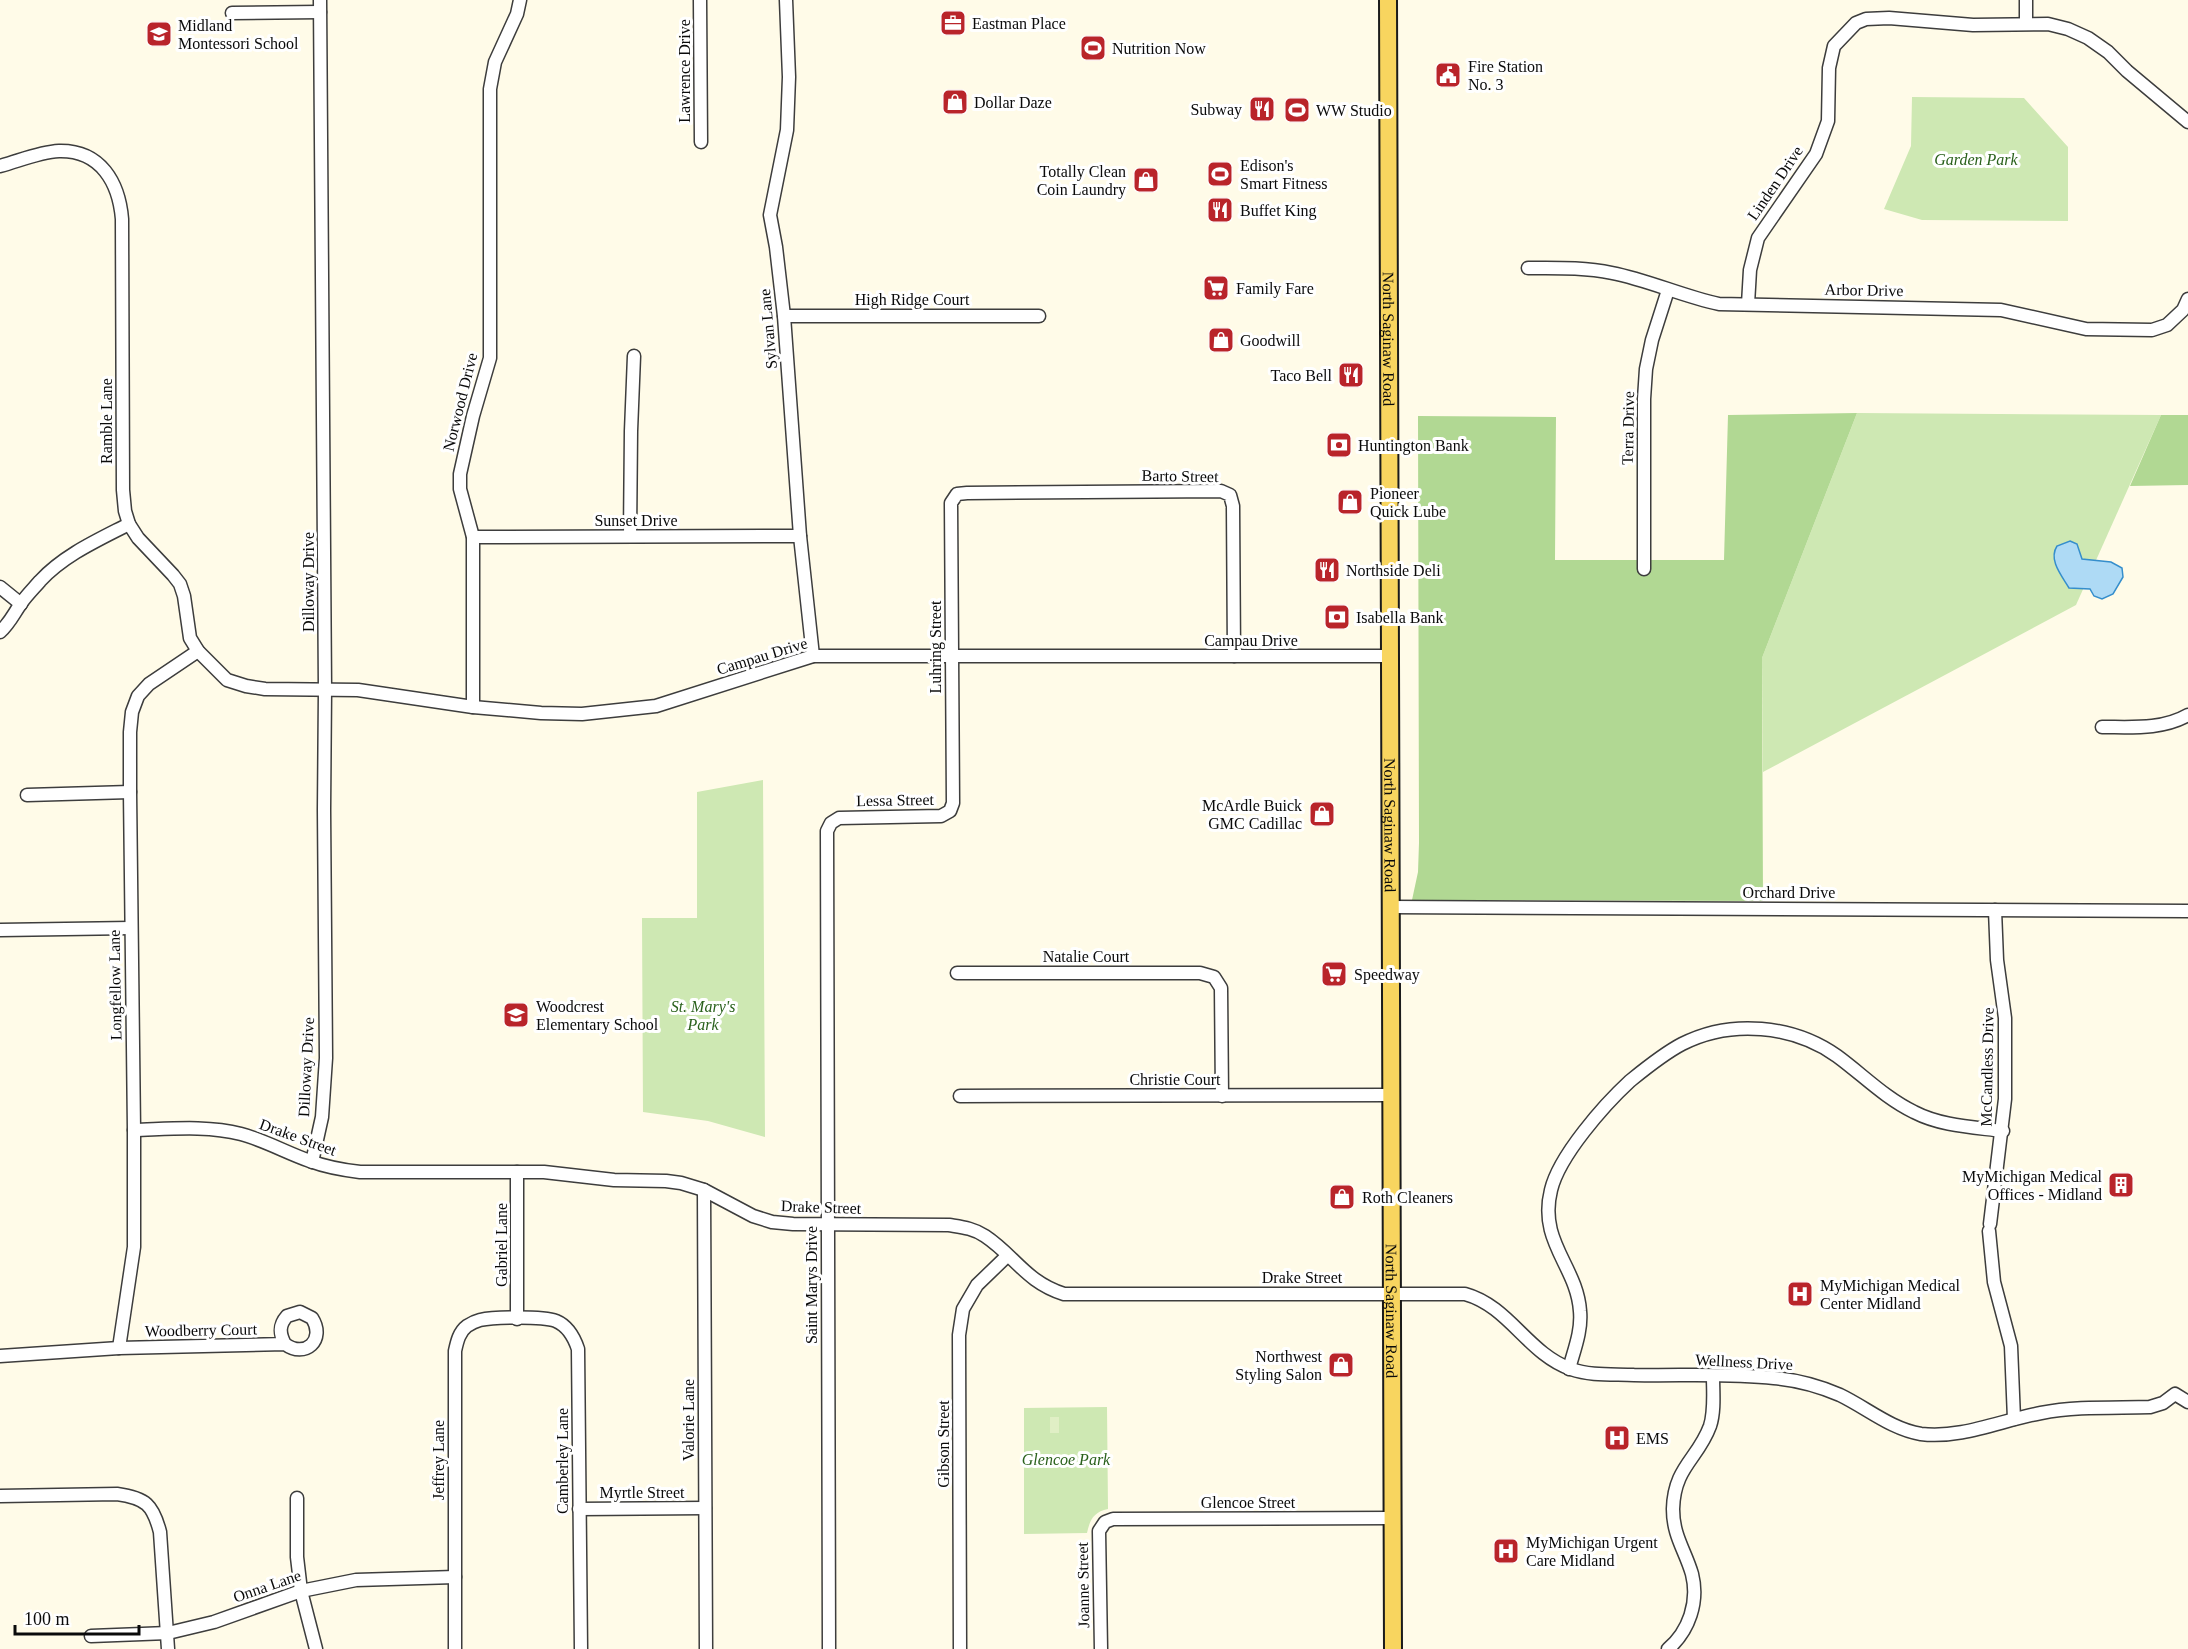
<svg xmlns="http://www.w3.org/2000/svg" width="2188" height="1649" viewBox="0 0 2188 1649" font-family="'Times New Roman',serif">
<rect width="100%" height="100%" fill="#fffbe8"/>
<g fill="#cee8b3">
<polygon points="1912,97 2024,98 2068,147 2068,221 1922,220 1884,209 1911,146"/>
<polygon points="1857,413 2161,415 2076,605 1763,772 1762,658"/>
<polygon points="763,780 765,1137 708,1121 643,1112 642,918 697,918 697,792"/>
<path d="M1107 1407 1108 1509C1094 1512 1090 1519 1087 1533L1024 1534V1408Z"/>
</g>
<g fill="#b1d893">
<polygon points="1857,413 1762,658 1763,901 1412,900 1418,872 1419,843 1418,416 1556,417 1555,560 1724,560 1728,415"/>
<polygon points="2161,415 2188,415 2188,485 2130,486"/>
</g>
<rect fill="#e0efc5" x="1050" y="1417" width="9" height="16"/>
<path fill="#aedaf5" stroke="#358ecc" stroke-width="1.5" d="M2070 541 2077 544 2082 559 2111 562 2122 568 2123 577 2113 594 2102 599 2094 596 2090 589 2069 588C2062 576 2048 560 2057 546Z"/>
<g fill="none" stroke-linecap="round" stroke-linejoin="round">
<g stroke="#3d3d3d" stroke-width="15">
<g id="minor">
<polyline points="700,0 701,142"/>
<polyline points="786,0 789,77 787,130 770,215 776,247 784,316 800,536 813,656"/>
<polyline points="232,13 320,12"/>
<polyline points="2026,23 2026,0"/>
<path d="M0 166C19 161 39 152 59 151 101 150 119 183 122 219L123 490 125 511 129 524 138 538 173 575 180 584 184 596 190 638 198 651 227 680 246 686 265 689 358 690 473 707 541 713 582 714 656 706 813 656H1390"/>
<path d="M1528 268C1556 268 1584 267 1612 273 1648 280 1682 296 1719 304L2001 310 2086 329 2152 330 2167 325 2183 310 2188 299"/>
<polyline points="1748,304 1750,270 1758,238 1816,154 1828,121 1829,68 1834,46 1856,23 1866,19 1889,18 1973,25 2048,24 2068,29 2088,38 2108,52 2127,71 2188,122"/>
<polyline points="784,316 1039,316"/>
<polyline points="630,536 631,431 634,356"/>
<polyline points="473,537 800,536"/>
<polyline points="1644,569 1644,399 1646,369 1652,340 1668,290"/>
<polyline points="0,587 21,604"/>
<path d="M0 632C10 623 14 613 22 602 27 595 34 588 40 581 64 555 98 540 129 524"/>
<polyline points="473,707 473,537 460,489 460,474 473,416 490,358 490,89 495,62 517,14 520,0"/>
<path d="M2102 727C2131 727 2162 730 2188 715"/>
<polyline points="27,795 130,792"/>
<polyline points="1391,907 2188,911"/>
<polyline points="0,930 131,928"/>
<polyline points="957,973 1200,973 1214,977 1221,988 1222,1096"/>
<polyline points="960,1096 1391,1095"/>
<path d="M134 1130C169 1129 207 1125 241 1134 264 1140 287 1153 310 1161 326 1167 343 1170 360 1172H544L614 1180 666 1181 681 1183 704 1190 753 1216 772 1222 793 1224 949 1225C961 1227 973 1228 985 1236 1015 1256 1026 1282 1064 1294H1465C1509 1306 1528 1354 1571 1369 1591 1376 1613 1374 1634 1375 1680 1376 1728 1373 1774 1378 1797 1380 1819 1386 1840 1395 1867 1408 1891 1429 1921 1434 1961 1439 2002 1420 2041 1413 2076 1406 2114 1408 2150 1407L2163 1403 2175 1394 2188 1402"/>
<polyline points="312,1162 322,1117 326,1058 324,810 325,690 320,0"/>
<polyline points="517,1172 517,1319"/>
<polyline points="704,1190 706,1649"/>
<polyline points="1990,1224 2005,1099 2005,1018 1997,960 1995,910"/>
<polyline points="1989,1231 1994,1282 2011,1346 2014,1419"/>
<polyline points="119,1348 134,1247 134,1130 130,792 130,732 132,712 138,696 149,684 198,651"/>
<path d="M0 1356 119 1348 285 1344C305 1359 326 1340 312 1318L300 1312 287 1316C279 1325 279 1333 285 1344"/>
<path d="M1569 1369C1574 1350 1582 1331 1580 1311 1577 1266 1538 1242 1551 1190 1559 1156 1604 1105 1630 1081 1646 1068 1663 1054 1682 1044 1731 1019 1793 1025 1837 1056 1863 1075 1885 1098 1914 1112 1941 1126 1973 1127 2003 1131"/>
<path d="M0 1496 117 1494C146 1498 153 1505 160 1532L168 1649"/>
<polyline points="297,1498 297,1557 301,1591 316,1649"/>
<polyline points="579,1509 705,1508"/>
<polyline points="91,1636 168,1633 214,1622 301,1591 356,1580 455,1577"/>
<path d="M455 1649V1351C457 1342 459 1332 467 1326 470 1324 476 1321 480 1320 494 1317 543 1316 556 1321 568 1326 574 1337 578 1349L581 1649"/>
<polyline points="829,1649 827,831 831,823 839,818 941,816 950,811 953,803 951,503 957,494 967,493 1221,491 1230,495 1233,506 1234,656"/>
<polyline points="960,1649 959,1335 963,1309 977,1285 1007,1256"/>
<polyline points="1101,1649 1099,1531 1105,1522 1113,1519 1392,1518"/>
<path d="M1668 1649C1689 1631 1699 1602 1692 1574 1685 1550 1673 1536 1673 1509 1674 1467 1698 1459 1710 1426 1715 1411 1713 1392 1713 1376"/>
</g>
</g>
<g stroke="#1b1b1b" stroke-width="20">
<g id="major">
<path id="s1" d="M1388 0 1393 1649"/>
</g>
</g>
<use href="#minor" stroke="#fff" stroke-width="12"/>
<use href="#major" stroke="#f8d55f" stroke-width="16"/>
</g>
<defs>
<g id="office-square" transform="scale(1.35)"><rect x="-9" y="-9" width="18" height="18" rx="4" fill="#b9242a" stroke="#fff"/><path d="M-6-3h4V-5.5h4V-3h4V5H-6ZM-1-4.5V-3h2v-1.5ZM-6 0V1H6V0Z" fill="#fff"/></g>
<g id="school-square" transform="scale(1.35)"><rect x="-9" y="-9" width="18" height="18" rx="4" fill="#b9242a" stroke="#fff"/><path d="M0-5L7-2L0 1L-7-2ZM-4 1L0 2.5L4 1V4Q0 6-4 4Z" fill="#fff"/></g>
<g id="stadium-square" transform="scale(1.35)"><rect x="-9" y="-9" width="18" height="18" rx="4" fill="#b9242a" stroke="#fff"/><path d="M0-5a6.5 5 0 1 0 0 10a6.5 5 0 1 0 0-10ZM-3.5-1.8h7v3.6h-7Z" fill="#fff"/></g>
<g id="civic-square" transform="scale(1.35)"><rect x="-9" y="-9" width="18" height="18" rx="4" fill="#b9242a" stroke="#fff"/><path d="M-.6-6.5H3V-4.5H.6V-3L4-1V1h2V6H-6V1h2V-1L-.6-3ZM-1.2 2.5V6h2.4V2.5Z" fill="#fff"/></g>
<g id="shop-square" transform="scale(1.35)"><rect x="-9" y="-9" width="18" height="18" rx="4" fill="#b9242a" stroke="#fff"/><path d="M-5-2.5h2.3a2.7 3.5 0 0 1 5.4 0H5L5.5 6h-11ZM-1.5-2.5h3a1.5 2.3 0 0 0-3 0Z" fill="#fff"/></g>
<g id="restaurant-square" transform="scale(1.35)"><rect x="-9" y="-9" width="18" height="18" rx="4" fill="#b9242a" stroke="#fff"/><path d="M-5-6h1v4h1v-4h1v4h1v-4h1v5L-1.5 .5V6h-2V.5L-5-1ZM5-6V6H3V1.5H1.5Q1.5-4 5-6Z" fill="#fff"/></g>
<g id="supermarket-square" transform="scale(1.35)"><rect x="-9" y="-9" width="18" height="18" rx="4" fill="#b9242a" stroke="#fff"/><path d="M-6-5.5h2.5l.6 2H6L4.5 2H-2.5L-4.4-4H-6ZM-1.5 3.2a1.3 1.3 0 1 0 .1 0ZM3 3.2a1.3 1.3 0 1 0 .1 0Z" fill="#fff"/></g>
<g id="bank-square" transform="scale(1.35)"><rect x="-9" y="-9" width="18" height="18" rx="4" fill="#b9242a" stroke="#fff"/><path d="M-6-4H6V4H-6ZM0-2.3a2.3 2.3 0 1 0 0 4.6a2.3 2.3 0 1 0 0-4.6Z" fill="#fff"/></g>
<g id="building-square" transform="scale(1.35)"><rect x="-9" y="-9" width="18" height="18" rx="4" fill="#b9242a" stroke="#fff"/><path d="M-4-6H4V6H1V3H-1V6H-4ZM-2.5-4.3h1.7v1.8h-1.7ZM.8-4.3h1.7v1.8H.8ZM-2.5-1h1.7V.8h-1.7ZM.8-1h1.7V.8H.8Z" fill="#fff"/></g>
<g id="hospital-square" transform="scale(1.35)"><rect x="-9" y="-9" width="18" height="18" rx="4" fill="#b9242a" stroke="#fff"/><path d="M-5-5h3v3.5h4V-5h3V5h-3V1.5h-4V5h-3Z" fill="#fff"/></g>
</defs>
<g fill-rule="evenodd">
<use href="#office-square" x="953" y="23"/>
<use href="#school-square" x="159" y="34"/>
<use href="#stadium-square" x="1093" y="48"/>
<use href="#civic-square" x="1448" y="75"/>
<use href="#shop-square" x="955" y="102"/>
<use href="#restaurant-square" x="1262" y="109"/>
<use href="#stadium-square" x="1297" y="110"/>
<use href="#stadium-square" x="1220" y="174"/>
<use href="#shop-square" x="1146" y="180"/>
<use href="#restaurant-square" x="1220" y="210"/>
<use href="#supermarket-square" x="1216" y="288"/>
<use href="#shop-square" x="1221" y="340"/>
<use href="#restaurant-square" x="1351" y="375"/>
<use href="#bank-square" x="1339" y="445"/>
<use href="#shop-square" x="1350" y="502"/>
<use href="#restaurant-square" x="1327" y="570"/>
<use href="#bank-square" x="1337" y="617"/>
<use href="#shop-square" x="1322" y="814"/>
<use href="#supermarket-square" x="1334" y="974"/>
<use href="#school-square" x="516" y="1015"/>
<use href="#building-square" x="2121" y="1185"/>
<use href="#shop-square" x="1342" y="1197"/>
<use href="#hospital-square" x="1800" y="1294"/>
<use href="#shop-square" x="1341" y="1365"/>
<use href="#hospital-square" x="1617" y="1438"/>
<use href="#hospital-square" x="1506" y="1551"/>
</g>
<g text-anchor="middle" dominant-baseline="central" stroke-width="6" stroke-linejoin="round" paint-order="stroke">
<g font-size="16" fill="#0a0a0a" stroke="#fff" text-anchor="start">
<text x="972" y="23">Eastman Place</text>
<text x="178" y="25">Midland<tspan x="178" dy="18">Montessori School</tspan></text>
<text x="1112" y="48">Nutrition Now</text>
<text x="1468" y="66">Fire Station<tspan x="1468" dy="18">No. 3</tspan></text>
<text x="974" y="102">Dollar Daze</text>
<text x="1242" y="109" text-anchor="end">Subway</text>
<text x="1316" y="110">WW Studio</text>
<text x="1240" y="165">Edison's<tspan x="1240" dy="18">Smart Fitness</tspan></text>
<text x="1126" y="171" text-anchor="end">Totally Clean<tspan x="1126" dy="18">Coin Laundry</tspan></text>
<text x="1240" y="210">Buffet King</text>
<text x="1236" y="288">Family Fare</text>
<text x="1240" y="340">Goodwill</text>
<text x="1332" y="375" text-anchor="end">Taco Bell</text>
<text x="1358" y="445">Huntington Bank</text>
<text x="1370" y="493">Pioneer<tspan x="1370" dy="18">Quick Lube</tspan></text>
<text x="1346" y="570">Northside Deli</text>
<text x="1356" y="617">Isabella Bank</text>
<text x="1302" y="805" text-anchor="end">McArdle Buick<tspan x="1302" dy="18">GMC Cadillac</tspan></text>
<text x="1354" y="974">Speedway</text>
<text x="536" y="1006">Woodcrest<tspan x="536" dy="18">Elementary School</tspan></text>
<text x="2102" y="1176" text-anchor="end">MyMichigan Medical<tspan x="2102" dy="18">Offices - Midland</tspan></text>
<text x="1362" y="1197">Roth Cleaners</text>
<text x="1820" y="1285">MyMichigan Medical<tspan x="1820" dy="18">Center Midland</tspan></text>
<text x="1322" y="1356" text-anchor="end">Northwest<tspan x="1322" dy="18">Styling Salon</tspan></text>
<text x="1636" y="1438">EMS</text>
<text x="1526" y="1542">MyMichigan Urgent<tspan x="1526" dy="18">Care Midland</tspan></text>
</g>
<g font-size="16" fill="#0a0a0a" stroke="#fff">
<text transform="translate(684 71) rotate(-90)">Lawrence Drive</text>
<text transform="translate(1775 183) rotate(-56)">Linden Drive</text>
<text transform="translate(1864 290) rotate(1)">Arbor Drive</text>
<text x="912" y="299">High Ridge Court</text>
<text transform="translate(768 329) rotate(-95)">Sylvan Lane</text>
<text stroke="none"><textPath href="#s1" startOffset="339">North Saginaw Road</textPath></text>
<text transform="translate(460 402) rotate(-76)">Norwood Drive</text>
<text transform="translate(106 421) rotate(-90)">Ramble Lane</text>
<text transform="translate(1628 428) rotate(-89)">Terra Drive</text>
<text transform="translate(1180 476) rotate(1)">Barto Street</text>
<text x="636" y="520">Sunset Drive</text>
<text transform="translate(308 582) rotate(-90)">Dilloway Drive</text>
<text x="1251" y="640">Campau Drive</text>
<text transform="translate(935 647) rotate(-90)">Luhring Street</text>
<text transform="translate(762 656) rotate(-17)">Campau Drive</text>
<text transform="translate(895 800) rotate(-1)">Lessa Street</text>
<text stroke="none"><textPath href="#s1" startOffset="825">North Saginaw Road</textPath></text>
<text x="1789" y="892">Orchard Drive</text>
<text x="1086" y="956">Natalie Court</text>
<text transform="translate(115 985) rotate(-91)">Longfellow Lane</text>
<text transform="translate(306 1067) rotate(-87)">Dilloway Drive</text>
<text transform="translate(1987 1067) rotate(-89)">McCandless Drive</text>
<text x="1175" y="1079">Christie Court</text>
<text transform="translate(298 1137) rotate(20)">Drake Street</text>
<text transform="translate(821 1207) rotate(2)">Drake Street</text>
<text transform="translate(501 1245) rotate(-90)">Gabriel Lane</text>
<text x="1302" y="1277">Drake Street</text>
<text transform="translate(811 1285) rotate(-90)">Saint Marys Drive</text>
<text stroke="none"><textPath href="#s1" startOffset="1311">North Saginaw Road</textPath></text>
<text transform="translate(201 1330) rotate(-1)">Woodberry Court</text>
<text transform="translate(1744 1362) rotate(3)">Wellness Drive</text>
<text transform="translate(688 1420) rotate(-90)">Valorie Lane</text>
<text transform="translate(943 1444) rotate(-90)">Gibson Street</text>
<text transform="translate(438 1460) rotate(-90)">Jeffrey Lane</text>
<text transform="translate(562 1461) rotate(-90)">Camberley Lane</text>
<text x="642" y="1492">Myrtle Street</text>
<text x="1248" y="1502">Glencoe Street</text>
<text transform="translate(1083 1585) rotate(-91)">Joanne Street</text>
<text transform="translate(267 1586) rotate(-19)">Onna Lane</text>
</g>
<g font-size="16" font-style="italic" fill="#2a611c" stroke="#fff">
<text x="1976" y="159">Garden Park</text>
<text x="703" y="1006">St. Mary's<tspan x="703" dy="18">Park</tspan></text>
<text x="1066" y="1459">Glencoe Park</text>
</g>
</g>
<path d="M15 1625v9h124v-9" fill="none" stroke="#0a0a0a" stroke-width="3"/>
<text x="24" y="1625" font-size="18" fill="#0a0a0a" stroke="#ffffff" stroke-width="4.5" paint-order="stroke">100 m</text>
</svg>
